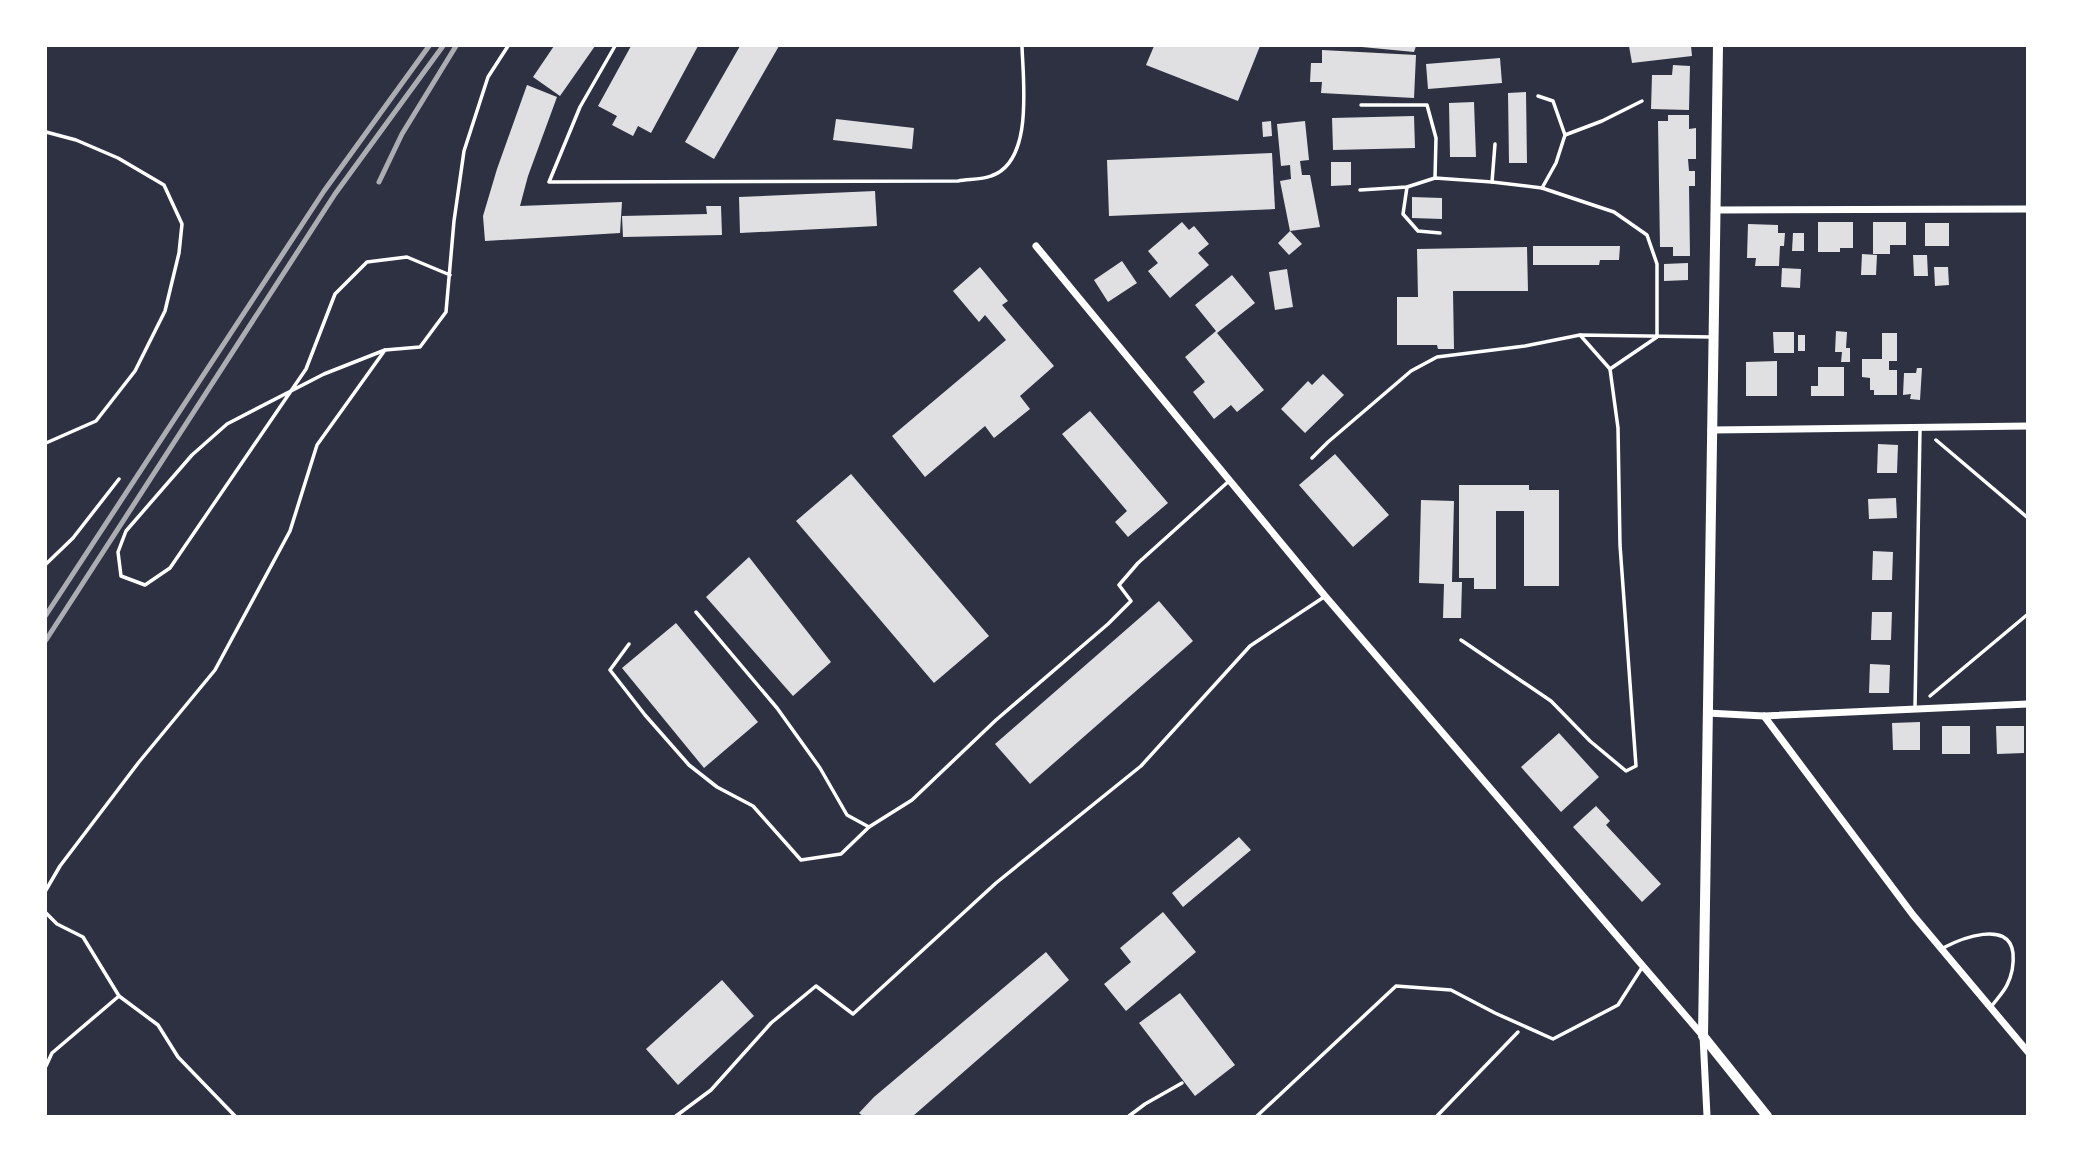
<svg xmlns="http://www.w3.org/2000/svg" width="2073" height="1162" viewBox="0 0 2073 1162" font-family="Commissioner,sans-serif">
<rect width="100%" height="100%" fill="#2d3142"/>
<g fill="#e0e0e3">
<polygon points="554,46 595,46 560,96 533,77"/>
<polygon points="631,46 698,46 651,133 638,126 633,136 612,125 617,116 598,106"/>
<polygon points="740,46 779,46 714,159 685,142"/>
<polygon points="1154,46 1260,46 1238,101 1146,65"/>
<polygon points="1363,46 1416,46 1414,52 1362,47"/>
<polygon points="1629,46 1691,46 1692,56 1632,63"/>
<polygon points="1322,50 1416,55 1414,98 1321,93 1322,82 1310,82 1311,63 1322,63"/>
<polygon points="1500,58 1502,83 1428,89 1426,64"/>
<polygon points="1673,65 1690,66 1689,110 1651,109 1652,75 1672,75"/>
<polygon points="527,85 557,97 528,176 520,206 622,202 620,233 485,241 483,216 497,169"/>
<polygon points="1526,92 1527,163 1509,163 1508,93"/>
<polygon points="1474,102 1476,157 1450,157 1449,103"/>
<polygon points="1668,115 1689,115 1689,129 1696,128 1696,159 1688,159 1689,171 1695,171 1695,186 1689,186 1690,256 1673,256 1673,247 1660,247 1658,121 1668,121"/>
<polygon points="1414,116 1415,148 1333,150 1332,118"/>
<polygon points="836,119 914,128 912,149 833,140"/>
<polygon points="1271,121 1272,136 1263,137 1262,122"/>
<polygon points="1305,121 1309,160 1300,161 1302,175 1310,175 1320,227 1290,231 1280,181 1291,179 1290,165 1281,166 1277,124"/>
<polygon points="1272,153 1275,209 1109,216 1107,160"/>
<polygon points="1331,162 1351,162 1351,185 1331,186"/>
<polygon points="875,191 877,226 740,233 739,197"/>
<polygon points="1412,197 1442,198 1442,219 1412,218"/>
<polygon points="706,206 721,206 722,235 623,237 622,216 707,214"/>
<polygon points="1182,222 1189,230 1194,226 1209,244 1198,253 1209,265 1170,298 1148,271 1158,263 1148,251"/>
<polygon points="1818,222 1853,222 1853,248 1840,248 1840,252 1818,252"/>
<polygon points="1873,222 1906,222 1906,245 1890,245 1890,254 1873,254"/>
<rect x="1925" y="223" width="24" height="23"/>
<polygon points="1748,224 1778,225 1778,233 1785,233 1784,246 1780,246 1779,266 1755,266 1756,258 1747,258"/>
<polygon points="1290,231 1302,244 1289,255 1278,243"/>
<polygon points="1793,233 1804,233 1804,251 1792,251"/>
<polygon points="1533,246 1620,246 1619,260 1600,260 1599,265 1533,265"/>
<polygon points="1527,247 1528,291 1453,291 1454,349 1438,349 1437,345 1397,345 1397,297 1418,297 1417,249"/>
<polygon points="1862,254 1877,255 1876,275 1861,275"/>
<polygon points="1913,255 1927,255 1928,276 1914,276"/>
<polygon points="1122,261 1137,283 1108,302 1094,280"/>
<polygon points="1688,263 1688,280 1664,281 1664,264"/>
<polygon points="980,267 1008,301 1002,305 1054,366 1020,396 1030,409 994,438 985,426 925,477 892,436 1006,340 985,315 979,322 953,291"/>
<polygon points="1934,267 1948,267 1949,285 1935,286"/>
<polygon points="1782,268 1801,269 1800,288 1781,287"/>
<polygon points="1287,269 1293,307 1275,310 1269,272"/>
<polygon points="1232,275 1255,303 1217,333 1264,390 1237,412 1231,405 1214,419 1193,392 1205,382 1185,357 1216,331 1195,305"/>
<polygon points="1836,331 1847,332 1846,348 1850,348 1850,362 1841,362 1842,352 1835,352"/>
<polygon points="1773,332 1794,332 1794,353 1774,353"/>
<polygon points="1882,333 1897,333 1897,361 1889,361 1889,370 1897,370 1897,395 1874,395 1874,390 1870,390 1870,378 1862,377 1862,359 1882,359"/>
<rect x="1798" y="335" width="7" height="16"/>
<polygon points="1777,361 1777,396 1746,396 1746,362"/>
<polygon points="1818,367 1844,367 1844,396 1811,396 1811,386 1818,386"/>
<polygon points="1917,368 1922,368 1920,400 1910,399 1911,394 1903,395 1904,373 1916,373"/>
<polygon points="1323,374 1344,395 1305,433 1281,409 1308,381 1312,385"/>
<polygon points="1090,411 1168,503 1128,537 1115,522 1127,511 1062,434"/>
<polygon points="1878,444 1898,445 1897,473 1877,473"/>
<polygon points="1335,454 1389,515 1353,547 1299,485"/>
<polygon points="851,474 989,636 934,683 796,521"/>
<polygon points="1459,485 1529,485 1529,490 1559,490 1559,586 1524,586 1524,511 1496,511 1496,589 1474,589 1474,578 1459,578"/>
<polygon points="1896,498 1897,518 1869,519 1868,499"/>
<polygon points="1421,500 1454,501 1452,582 1462,582 1461,618 1443,618 1444,584 1419,583"/>
<polygon points="1873,551 1893,552 1892,580 1872,580"/>
<polygon points="749,557 831,662 793,696 706,597"/>
<polygon points="1159,601 1193,641 1030,784 995,744"/>
<polygon points="1872,612 1892,612 1891,640 1871,640"/>
<polygon points="676,623 758,722 704,768 622,668"/>
<polygon points="1870,664 1890,665 1889,693 1869,693"/>
<polygon points="1920,722 1920,750 1893,750 1892,723"/>
<rect x="1942" y="726" width="28" height="28"/>
<polygon points="1996,726 2024,726 2024,753 1997,754"/>
<polygon points="1559,733 1599,777 1561,812 1521,767"/>
<polygon points="1596,806 1610,821 1606,825 1661,884 1642,902 1573,827"/>
<polygon points="1239,837 1251,850 1183,907 1172,893"/>
<polygon points="1163,912 1196,952 1126,1011 1104,984 1131,962 1120,948"/>
<polygon points="1046,952 1069,980 913,1116 863,1116 859,1113 874,1097"/>
<polygon points="722,980 754,1016 678,1085 646,1049"/>
<polygon points="1180,993 1235,1065 1195,1096 1139,1023"/>
</g>
<g fill="none" stroke-linecap="round" stroke-linejoin="round">
<g stroke="#fff" stroke-width="3.5">
<polyline points="450,275 407,257 367,262 335,294 306,369 170,568 145,585 121,576 118,552 126,531 192,455 227,424 324,374 385,350 420,347 446,312 454,221 464,151 488,77 508,46"/>
<polyline points="1936,440 2028,518"/>
<polyline points="46,564 73,538 119,479"/>
<polyline points="1930,696 2028,614"/>
<polyline points="46,890 60,866 139,762 215,670 290,531 317,445 385,350"/>
<polyline points="46,913 57,924 83,937 119,996"/>
<polyline points="46,1066 52,1053 119,996 158,1025 178,1057 235,1116"/>
<polyline points="1437,1116 1518,1032"/>
</g>
<g stroke="#fff" stroke-width="3.5">
<path d="M615 46 580 107 549 182 958 181C968 179 981 180 991 176 1034 162 1023 81 1022 46"/>
<polyline points="1538,96 1553,101 1565,135 1556,163 1542,188"/>
<polyline points="1361,105 1427,105 1436,138 1435,178"/>
<polyline points="46,132 76,140 118,158 164,185 182,224 179,253 165,311 135,371 96,421 46,443"/>
<polyline points="1565,135 1602,121 1642,101"/>
<polyline points="1492,182 1495,144"/>
<polyline points="1407,187 1403,214 1418,231 1440,233"/>
<polyline points="1360,190 1407,187 1435,178 1492,182 1542,188 1614,212 1647,235 1657,264 1657,337 1610,369"/>
<polyline points="1312,458 1328,442 1411,371 1437,357 1525,346 1580,335 1712,337"/>
<polyline points="696,612 777,708 820,768 847,815 869,827"/>
<polyline points="1461,640 1551,701 1590,741 1626,771 1636,766 1620,545 1618,428 1610,369 1580,335"/>
<polyline points="629,644 610,670 645,715 689,765 717,787 753,806 801,860 841,854 869,827 912,800 996,720 1108,624 1131,601 1119,585 1138,563 1229,481"/>
<polyline points="1915,708 1920,429"/>
<path d="M1943 948C1960 939 2009 919 2013 953 2014 964 2012 975 2007 985 2003 993 1996 1000 1991 1007"/>
<polyline points="676,1116 711,1090 771,1023 816,986 853,1014 996,883 1141,766 1250,646 1324,597"/>
<polyline points="1129,1116 1145,1104 1182,1083"/>
<polyline points="1257,1116 1396,986 1451,990 1495,1013 1553,1039 1618,1005 1643,966"/>
</g>
<g stroke="#fff" stroke-width="7">
<polyline points="1716,210 2028,209"/>
<polyline points="1036,246 1325,596 1703,1036 1707,1116"/>
<polyline points="1711,430 2028,426"/>
<polyline points="1707,713 1764,716 2028,704"/>
<polyline points="1764,716 1913,915 2028,1052"/>
</g>
<polyline stroke="#fff" stroke-width="10" points="1718,46 1703,1036 1767,1116"/>
<g stroke="#abadb3" stroke-width="5">
<polyline points="379,182 402,134 456,46"/>
<polyline points="46,615 324,191 429,46"/>
<polyline points="46,640 335,194 443,46"/>
</g>
</g>
<rect width="2073" height="1162" fill="none" stroke="#ffffff" stroke-width="94"/>
</svg>
